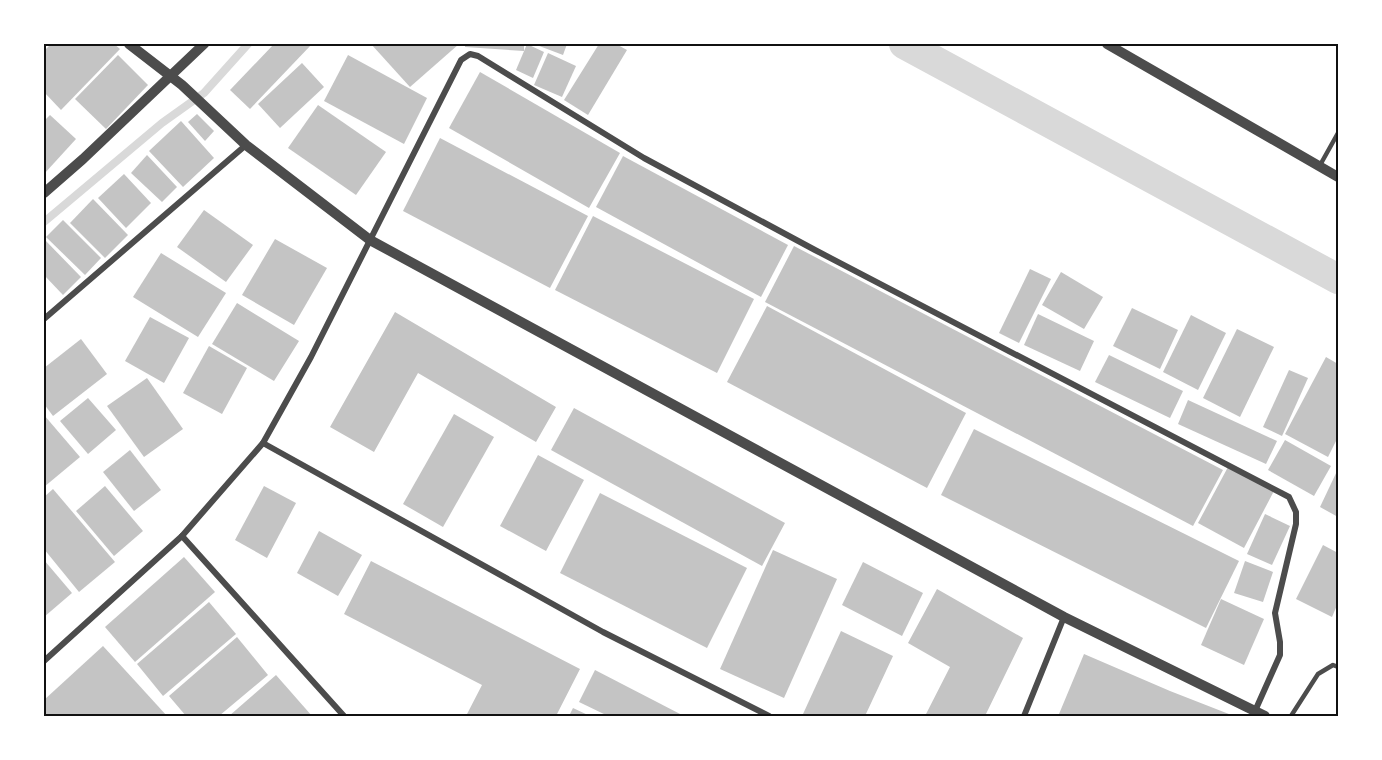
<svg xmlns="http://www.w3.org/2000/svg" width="1382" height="760" viewBox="0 0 1382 760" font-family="'Roboto Serif',serif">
<rect width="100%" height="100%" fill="#fff"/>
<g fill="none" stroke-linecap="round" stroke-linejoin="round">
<polyline stroke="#d9d9d9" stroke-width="8" points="44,222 162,123 204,93 248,44"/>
<polyline stroke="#d9d9d9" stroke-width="30" points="904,44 1338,279"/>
</g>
<g fill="#c4c4c4">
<polygon points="51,44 114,44 120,49 61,110 44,92 44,51"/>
<polygon points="274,44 312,44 250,109 230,90"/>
<polygon points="371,44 459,44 410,87"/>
<polygon points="465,44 524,44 524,51 465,47"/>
<polygon points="527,44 544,52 533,78 516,70"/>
<polygon points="534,44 567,44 563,55"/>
<polygon points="599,44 616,44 627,50 588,115 564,100"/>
<polygon points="548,53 576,66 562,97 534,85"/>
<polygon points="118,55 148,85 106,129 75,99"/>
<polygon points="348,55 427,98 404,144 324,101"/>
<polygon points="302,63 324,87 280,128 258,104"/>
<polygon points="480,72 620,153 589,208 449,128"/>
<polygon points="318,105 386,152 356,195 288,148"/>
<polygon points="197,114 214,131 205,141 188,122"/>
<polygon points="50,115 76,139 44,174 44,121"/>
<polygon points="181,121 214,158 183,187 149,151"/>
<polygon points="440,138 588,216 550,288 403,211"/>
<polygon points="147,155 177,187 162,202 131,173"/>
<polygon points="623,156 788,245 761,297 596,207"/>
<polygon points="124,174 151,203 126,228 98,198"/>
<polygon points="93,199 128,235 105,258 70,223"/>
<polygon points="204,210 253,245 226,282 177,247"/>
<polygon points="593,216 754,299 717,373 555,290"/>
<polygon points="63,220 101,258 85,275 46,237"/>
<polygon points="44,239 81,277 63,295 44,275"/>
<polygon points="275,239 327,268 294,325 242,295"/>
<polygon points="794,246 1223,470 1193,526 765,302"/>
<polygon points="161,253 226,293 198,337 133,297"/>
<polygon points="1030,269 1051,279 1019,343 999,333"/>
<polygon points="1061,272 1103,297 1084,329 1042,305"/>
<polygon points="237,303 299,341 274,381 212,344"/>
<polygon points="767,306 966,413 927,488 727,382"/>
<polygon points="1132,308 1178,330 1160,369 1113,346"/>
<polygon points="395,312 556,407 536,442 418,373 374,452 330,427"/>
<polygon points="1038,314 1094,341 1080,371 1024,345"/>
<polygon points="1191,315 1226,333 1198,390 1163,372"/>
<polygon points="150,317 189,338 164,383 125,361"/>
<polygon points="1237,329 1274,347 1240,417 1203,398"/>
<polygon points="81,339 107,374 53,416 44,404 44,368"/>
<polygon points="209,346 247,368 222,414 183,393"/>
<polygon points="1109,355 1183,391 1170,418 1095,382"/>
<polygon points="1326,357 1338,364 1338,437 1328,457 1285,434"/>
<polygon points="1289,370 1308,378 1282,436 1263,427"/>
<polygon points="147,378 183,429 144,457 107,406"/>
<polygon points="88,398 116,430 88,454 60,421"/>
<polygon points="1188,400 1277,441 1266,464 1178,424"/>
<polygon points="574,408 785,523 762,566 551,450"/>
<polygon points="454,414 494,437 443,527 403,504"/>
<polygon points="44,415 80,457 44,487"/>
<polygon points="974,429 1239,561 1206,628 941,495"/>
<polygon points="1285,440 1331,466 1314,496 1268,470"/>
<polygon points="130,450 161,490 134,511 103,472"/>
<polygon points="538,455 584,480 546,551 500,526"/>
<polygon points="1228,467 1274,491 1244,548 1198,523"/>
<polygon points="1338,469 1338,517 1320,507"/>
<polygon points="105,486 143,531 114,556 76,511"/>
<polygon points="264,486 296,503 267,558 235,540"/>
<polygon points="53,489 115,562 79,592 44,549 44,497"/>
<polygon points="600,493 747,568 707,648 560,573"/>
<polygon points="1265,514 1290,526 1272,565 1247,554"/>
<polygon points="319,531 362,555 338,596 297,573"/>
<polygon points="1323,545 1338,553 1338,603 1332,617 1296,599"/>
<polygon points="773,550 837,579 784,698 720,669"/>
<polygon points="184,557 215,592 135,662 105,627"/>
<polygon points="44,560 72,593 44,617"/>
<polygon points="371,561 580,669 556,716 466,716 482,685 344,614"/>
<polygon points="1245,561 1273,572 1263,602 1234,593"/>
<polygon points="863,562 923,593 902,636 842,605"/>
<polygon points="937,589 1023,638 985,716 925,716 950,667 908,643"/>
<polygon points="1221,599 1264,619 1244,665 1201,645"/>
<polygon points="209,602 236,634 163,696 137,664"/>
<polygon points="841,631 893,656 865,716 808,716 803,714"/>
<polygon points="237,637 268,675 219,716 186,716 169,696"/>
<polygon points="103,646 136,682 167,716 44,716 44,700"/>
<polygon points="1084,654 1170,691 1234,716 1066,716 1059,714"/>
<polygon points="595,670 684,716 608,716 579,702"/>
<polygon points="276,675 312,716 229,716"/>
<polygon points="573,708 590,716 569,716"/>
</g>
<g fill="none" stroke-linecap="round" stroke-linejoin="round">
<g stroke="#4c4c4c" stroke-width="4.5">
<polyline points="1319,167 1338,133"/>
<polyline points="1291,716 1318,674 1333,665 1338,667"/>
</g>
<g stroke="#4c4c4c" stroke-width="6">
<polyline points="44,319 246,145"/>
<polyline points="263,443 603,632 769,716"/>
<polyline points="182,536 344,716"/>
<polyline points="44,661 182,536 263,443 311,357 461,60 470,54 478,56 644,158 815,250 1289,497 1296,512 1296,524 1275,613 1280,642 1280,655 1255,711"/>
<polyline points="1024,716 1064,617"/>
</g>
<g stroke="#4c4c4c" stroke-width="10">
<polyline points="129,44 182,85 246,145 370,240 1064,617 1265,716"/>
<polyline points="1107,44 1338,177"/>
<polyline points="44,193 83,159 204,44"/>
</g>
</g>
<rect width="1382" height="760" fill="none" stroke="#ffffff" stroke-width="90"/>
<rect x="45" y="45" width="1292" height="670" fill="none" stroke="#111" stroke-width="2"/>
</svg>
